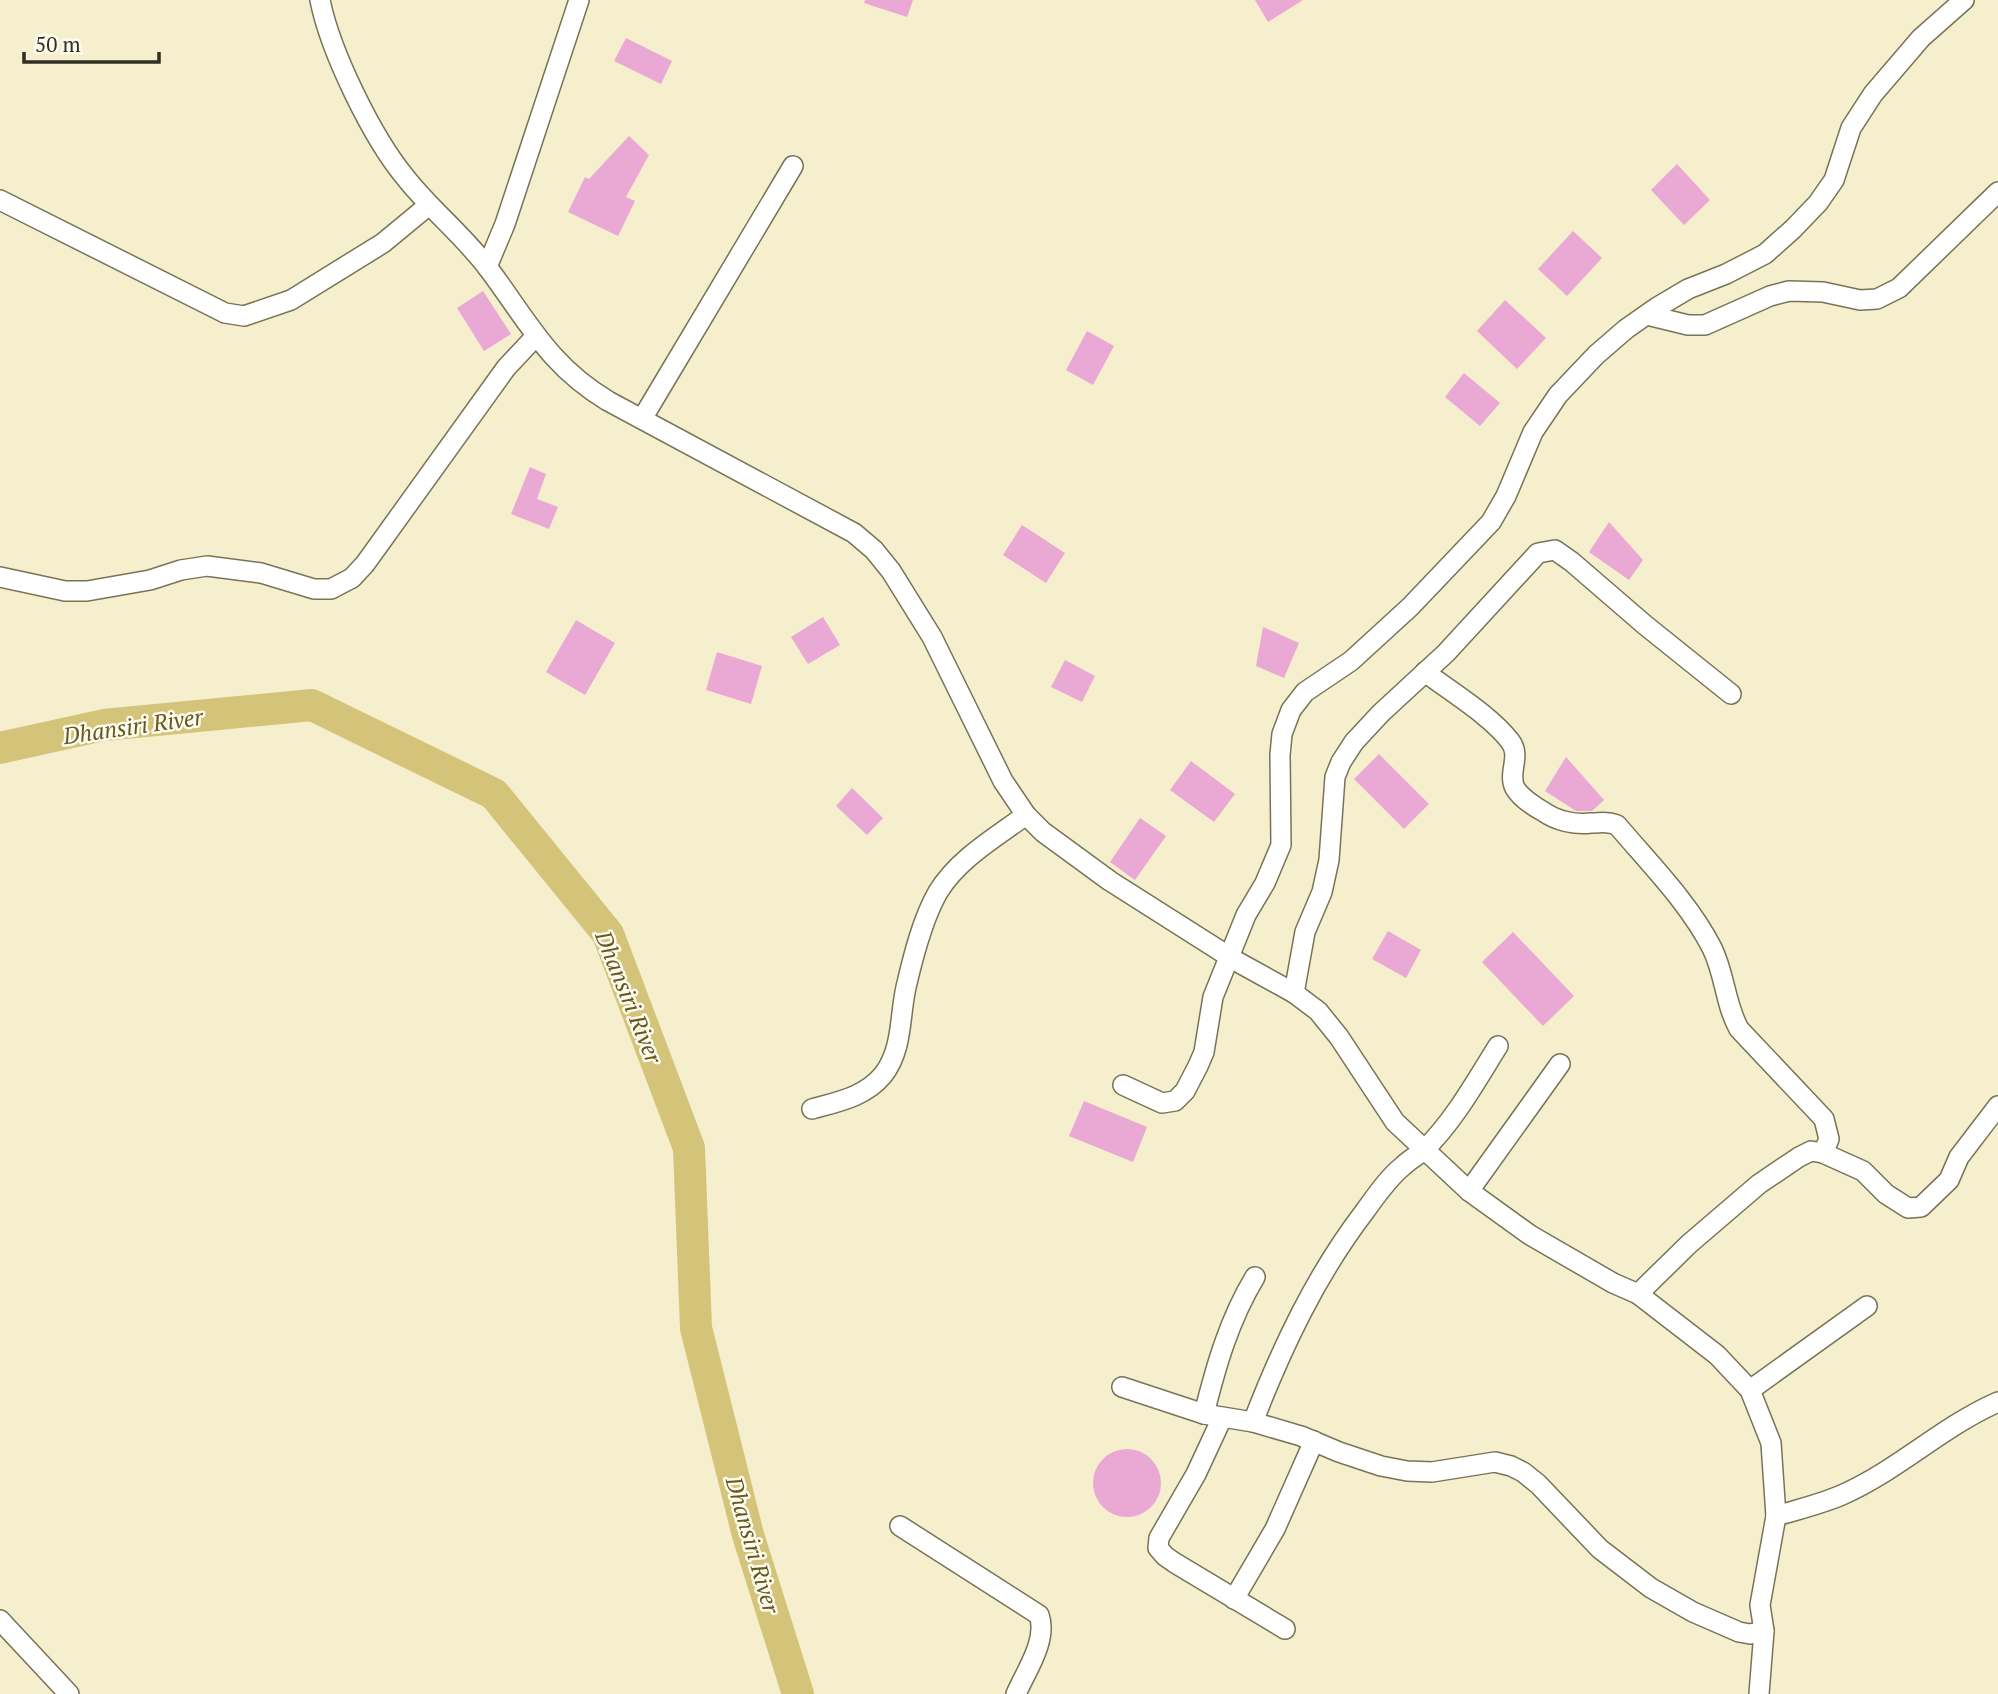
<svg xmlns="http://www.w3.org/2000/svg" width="1998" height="1694" viewBox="0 0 1998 1694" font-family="'PT Serif',serif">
<rect width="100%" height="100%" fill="#f5efce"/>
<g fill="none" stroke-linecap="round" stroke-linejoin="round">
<polyline stroke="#d3c479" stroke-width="32" points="0,748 104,725 312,705 494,794 608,934 689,1148 696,1328 748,1535 798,1694"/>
</g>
<g fill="#eaa8d5">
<polygon points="865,0 913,0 907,17 864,3"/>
<polygon points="1255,0 1303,0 1268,22"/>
<polygon points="626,38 672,61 661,84 614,61"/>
<polygon points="629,136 649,155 626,197 635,201 618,236 568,212 585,177 589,179"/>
<polygon points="1677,164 1710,200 1684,225 1651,190"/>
<polygon points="1573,231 1602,258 1567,296 1538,269"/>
<polygon points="483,291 511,334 484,351 457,308"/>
<polygon points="1505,300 1546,338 1517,369 1477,331"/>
<polygon points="1087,331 1114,346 1093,385 1066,370"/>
<polygon points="1464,373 1500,403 1480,426 1445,397"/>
<polygon points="530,467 546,474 537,499 558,507 549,529 511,514"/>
<polygon points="1609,522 1643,560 1629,580 1589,552"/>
<polygon points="1022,525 1065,553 1046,583 1003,555"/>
<polygon points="823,617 840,645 808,664 791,637"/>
<polygon points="576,620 615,643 585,695 546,672"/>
<polygon points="1263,627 1299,643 1284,678 1256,666"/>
<polygon points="717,652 762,666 751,704 706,690"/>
<polygon points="1065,660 1095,676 1082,702 1051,687"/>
<polygon points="1379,754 1429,804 1404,829 1354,779"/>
<polygon points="1566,757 1604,800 1592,811 1576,811 1545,791"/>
<polygon points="1191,761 1235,794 1214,822 1170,790"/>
<polygon points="852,788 883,818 867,835 836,806"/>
<polygon points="1140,818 1166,836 1135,880 1110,862"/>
<polygon points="1388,931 1421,950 1406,978 1372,959"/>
<polygon points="1513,932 1574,996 1543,1026 1482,962"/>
<polygon points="1084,1101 1147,1127 1133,1162 1069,1136"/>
<circle cx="1127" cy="1483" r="34"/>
</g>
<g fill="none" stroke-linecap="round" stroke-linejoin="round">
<g stroke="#797356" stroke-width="22">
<g id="minor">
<path d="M320 0C330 51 372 137 405 177 430 209 463 235 488 268 528 321 548 365 608 401L854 533 874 550 891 571 932 637 1003 781 1026 815 1043 832 1110 881 1236 961 1294 993 1318 1011 1339 1037 1395 1122 1469 1191 1530 1235 1613 1283 1638 1294 1717 1355 1750 1390 1771 1443 1776 1516 1760 1605 1764 1631 1759 1694"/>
<polyline points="0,200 225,313 244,316 291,300 383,243 429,205"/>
<polyline points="487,267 505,224 579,0"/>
<polyline points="1647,315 1688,325 1705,325 1770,296 1789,291 1823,292 1860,300 1877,299 1899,288 1998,192"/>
<polyline points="642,419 793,166"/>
<polyline points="0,577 65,591 87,591 150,580 181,570 207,566 261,573 314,589 331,589 352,578 365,564 506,368 535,337"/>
<path d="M1425 672C1451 692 1490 715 1510 741 1522 756 1507 773 1515 788 1520 797 1535 807 1544 812 1557 821 1575 825 1591 823 1602 823 1606 821 1617 825 1650 864 1689 903 1712 948 1725 974 1725 1004 1739 1029L1824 1119 1829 1139 1823 1153"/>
<polyline points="1294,993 1305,932 1322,892 1329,860 1335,777 1341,762 1354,742 1381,713 1446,653 1538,553 1555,550 1572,562 1645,625 1731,694"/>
<polyline points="1123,1085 1162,1103 1175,1101 1185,1091 1198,1066 1204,1052 1213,997 1246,915 1265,883 1281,845 1280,755 1282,734 1291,710 1305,692 1351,661 1410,607 1491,522 1506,496 1533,432 1558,395 1596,355 1626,329 1656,308 1688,289 1726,274 1765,254 1793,229 1818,203 1834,180 1851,128 1873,94 1921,38 1964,0"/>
<path d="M812 1109C837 1102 865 1097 883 1075 904 1048 899 1013 907 983 914 953 923 918 938 892 958 859 996 837 1026 815"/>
<polyline points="1469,1191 1560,1064"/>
<polyline points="1638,1294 1689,1244 1759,1184 1799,1157 1811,1151 1823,1153 1863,1171 1886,1194 1908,1208 1921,1207 1949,1180 1959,1157 1998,1106"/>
<polyline points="1122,1387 1204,1414 1253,1422 1301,1436 1339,1452 1381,1466 1407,1471 1432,1472 1495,1462 1511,1466 1523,1472 1538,1484 1600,1549 1651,1588 1693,1612 1739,1632 1750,1634 1764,1631"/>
<polyline points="1750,1390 1867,1306"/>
<path d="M1204 1414C1216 1366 1229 1320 1255 1277"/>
<polyline points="1222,1418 1196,1474 1159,1538 1158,1548 1165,1556 1175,1563 1285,1629"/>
<path d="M1253 1422C1282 1347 1316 1275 1365 1211 1376 1196 1388 1178 1403 1166 1409 1160 1417 1156 1424 1150 1454 1121 1476 1081 1498 1046"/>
<path d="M1776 1516C1799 1509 1822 1504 1844 1494 1898 1470 1943 1426 1998 1402"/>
<path d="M900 1526 1039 1615C1048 1640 1026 1671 1016 1694"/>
<polyline points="1234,1599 1275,1529 1314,1441"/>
<polyline points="0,1620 69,1694"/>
</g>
</g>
<use href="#minor" stroke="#fff" stroke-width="19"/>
</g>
<g text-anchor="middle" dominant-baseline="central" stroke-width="5" stroke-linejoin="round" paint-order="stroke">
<g font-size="23" font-style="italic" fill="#635820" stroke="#fefbee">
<text transform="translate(133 726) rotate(-8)">Dhansiri River</text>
<text transform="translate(629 997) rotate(68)">Dhansiri River</text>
<text transform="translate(753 1545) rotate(74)">Dhansiri River</text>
</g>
</g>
<path d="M24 52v10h135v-10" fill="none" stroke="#312e22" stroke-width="3.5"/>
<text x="35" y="52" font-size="21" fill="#312e22" stroke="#fefbee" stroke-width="5" paint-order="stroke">50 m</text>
</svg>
